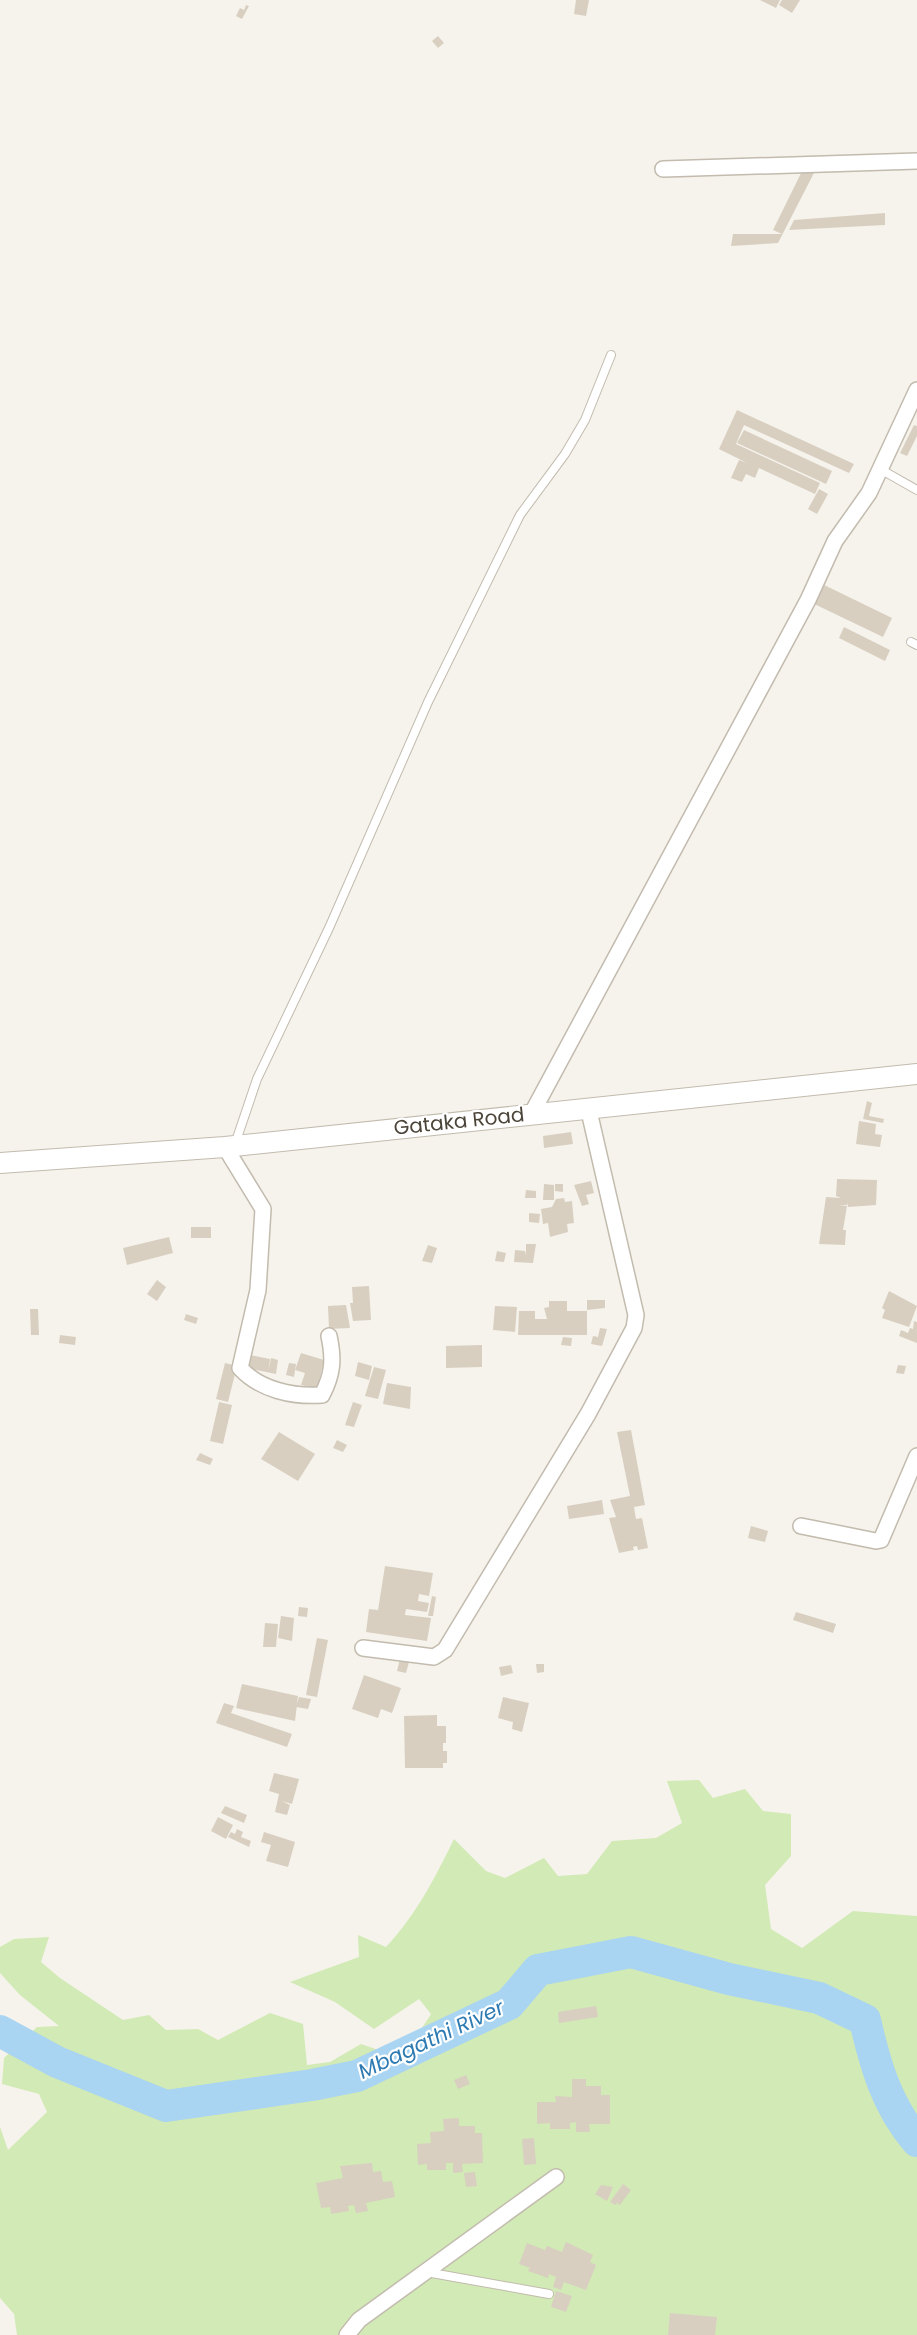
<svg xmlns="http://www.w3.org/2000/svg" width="917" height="2335" viewBox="0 0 917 2335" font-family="Poppins,sans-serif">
<rect width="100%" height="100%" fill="#f6f3ec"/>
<path fill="#d2eab5" d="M699 1780 713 1798 745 1789 763 1811 791 1814V1856L765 1885 771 1929 802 1948 853 1911 917 1916V2335H17L14 2314 0 2298V2127L8 2150 47 2112 39 2094 2 2084 4 2058 37 2027 59 2026 20 1995 0 1973V1947L14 1939 49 1937 41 1962 60 1978 123 2020 149 2015 166 2030 198 2029 218 2040 270 2013 303 2024 307 2065 330 2062 361 2044 416 2063 420 2031 431 2014 419 1999 374 2029 335 2002 290 1982 359 1957 358 1935 386 1947C416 1915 435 1878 454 1839L486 1871 505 1878 544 1858 558 1876 587 1874 612 1841 656 1838 682 1823 667 1781Z"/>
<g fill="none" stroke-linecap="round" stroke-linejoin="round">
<path stroke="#a9d4f2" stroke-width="32" d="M0 2031 57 2062 166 2106 312 2085 357 2076 509 2004 538 1970 631 1952 729 1979 819 1998 865 2020C875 2065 887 2106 917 2141"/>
</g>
<g fill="#d8cfc1">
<polygon points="576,0 589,0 586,16 574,14"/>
<polygon points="760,0 780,0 776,8"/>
<polygon points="782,0 800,0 792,13 779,5"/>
<polygon points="246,5 249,6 242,19 236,16 240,8 244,10"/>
<polygon points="438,36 444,43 438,48 432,41"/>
<polygon points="806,163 816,169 778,243 731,246 733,234 782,234 773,230"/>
<polygon points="885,213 885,225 789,230 794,220"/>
<polygon points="737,410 854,464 849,473 744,425 736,444 820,483 815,494 759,468 755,478 746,474 742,482 731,478 739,460 747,463 719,449"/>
<polygon points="914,425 917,426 917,436 907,456 900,453"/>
<polygon points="744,430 832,471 826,484 737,443"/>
<polygon points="819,489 828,494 817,514 808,509"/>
<polygon points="818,582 892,618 883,637 808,601"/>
<polygon points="844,627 890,650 885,661 839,638"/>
<polygon points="867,1101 872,1103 869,1116 884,1119 883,1123 863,1119"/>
<polygon points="859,1121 876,1124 875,1134 882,1135 880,1147 856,1144"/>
<polygon points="571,1132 573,1144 544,1148 543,1136"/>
<polygon points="837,1179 877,1180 876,1205 848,1207 847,1202 847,1205 839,1205 847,1206 843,1230 846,1230 845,1245 819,1244 826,1197 841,1198 836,1196"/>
<polygon points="591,1181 594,1193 586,1195 589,1204 582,1206 574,1185"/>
<polygon points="544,1184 554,1185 554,1200 543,1200"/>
<polygon points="555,1184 563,1184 563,1192 555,1191"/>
<polygon points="526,1190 536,1191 536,1198 525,1198"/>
<polygon points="564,1198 565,1202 572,1201 574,1223 567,1224 568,1232 550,1237 548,1223 543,1224 541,1209 552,1207 556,1199"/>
<polygon points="529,1213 540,1214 539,1223 529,1222"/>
<rect x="191" y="1227" width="20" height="11"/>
<polygon points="169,1237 173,1253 127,1265 123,1248"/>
<polygon points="526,1244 536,1244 533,1263 514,1262 515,1250 525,1251 526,1255"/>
<polygon points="428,1245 437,1248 432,1263 422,1261"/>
<polygon points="497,1251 506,1253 504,1262 495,1261"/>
<polygon points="157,1280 166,1287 157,1301 147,1294"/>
<polygon points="369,1286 371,1320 353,1321 350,1303 353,1303 352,1287"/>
<polygon points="889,1291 917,1306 909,1327 882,1318 885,1310 882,1308"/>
<polygon points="587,1300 605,1300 605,1308 587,1310"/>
<polygon points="549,1301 567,1301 567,1311 587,1311 587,1335 518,1335 519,1311 535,1311 535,1319 547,1319 544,1308 549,1307"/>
<polygon points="346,1305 350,1328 329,1329 328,1306"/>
<polygon points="495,1306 517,1307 515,1332 493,1330"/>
<polygon points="30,1309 38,1309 39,1335 31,1335"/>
<polygon points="186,1314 198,1318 196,1324 184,1320"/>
<polygon points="914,1321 917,1322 917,1343 899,1336 901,1330 908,1333 910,1328 913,1329"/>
<polygon points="600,1328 607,1329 602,1346 591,1344 593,1336 598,1337"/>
<polygon points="60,1335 76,1337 75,1345 59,1343"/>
<polygon points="563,1337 572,1338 571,1346 561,1345"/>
<polygon points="482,1345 482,1367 446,1368 446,1346"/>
<polygon points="301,1353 324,1360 317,1389 301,1385 305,1373 295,1370"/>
<polygon points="250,1355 270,1359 269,1369 271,1358 278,1360 276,1374 247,1368"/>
<polygon points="358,1362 372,1366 369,1380 355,1376"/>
<polygon points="225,1363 237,1366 228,1402 216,1399"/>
<polygon points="289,1363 296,1364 294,1377 286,1375"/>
<polygon points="898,1365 906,1366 904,1374 896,1373"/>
<polygon points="374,1367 386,1370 378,1399 365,1396"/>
<polygon points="387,1383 411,1387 410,1409 383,1404"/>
<polygon points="219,1402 232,1405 223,1444 210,1441"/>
<polygon points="353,1402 362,1405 354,1427 345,1425"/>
<polygon points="631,1430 645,1505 634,1507 636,1519 642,1518 648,1548 638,1550 637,1546 633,1547 634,1550 619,1553 609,1518 616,1517 610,1500 630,1496 617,1432"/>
<polygon points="279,1432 315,1454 298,1481 261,1459"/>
<polygon points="337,1440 347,1445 343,1452 333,1448"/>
<polygon points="200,1453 213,1459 210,1465 196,1460"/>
<polygon points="602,1500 604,1514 569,1519 567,1506"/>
<polygon points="751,1526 768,1531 765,1542 748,1538"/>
<polygon points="385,1566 433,1573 429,1596 419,1594 418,1601 429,1603 427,1612 406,1609 405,1615 431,1618 427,1641 366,1632 369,1609 378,1610"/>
<polygon points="432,1596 436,1597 433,1616 428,1616"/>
<polygon points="299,1607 308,1608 307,1617 298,1616"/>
<polygon points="796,1612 836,1624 833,1633 793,1620"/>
<polygon points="281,1616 294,1618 292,1641 278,1638"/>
<polygon points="265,1623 278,1624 276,1647 263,1647"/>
<polygon points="317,1638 328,1640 317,1697 306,1695"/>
<polygon points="400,1659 409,1662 406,1673 397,1671"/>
<polygon points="536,1664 544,1664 544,1672 537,1673"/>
<polygon points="511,1665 513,1673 501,1676 499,1667"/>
<polygon points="364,1675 401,1688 392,1713 381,1709 378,1718 352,1709"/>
<polygon points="242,1684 298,1696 295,1721 236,1708"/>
<polygon points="299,1697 311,1699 308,1709 296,1707"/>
<polygon points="503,1697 529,1703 522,1732 512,1729 513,1722 498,1718"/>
<polygon points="224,1703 234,1706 231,1713 292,1734 287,1747 216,1723"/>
<polygon points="437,1715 437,1726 446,1726 446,1743 443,1743 443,1751 447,1751 447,1763 443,1763 443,1768 405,1768 404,1716"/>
<polygon points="274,1773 299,1779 292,1804 282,1801 290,1805 287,1815 275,1812 279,1794 269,1791"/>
<polygon points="225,1806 247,1815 244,1823 221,1813"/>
<polygon points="218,1817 233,1825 226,1839 211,1831"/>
<polygon points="237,1829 243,1832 241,1837 251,1841 249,1847 228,1837 231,1832 235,1834"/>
<polygon points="264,1832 295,1842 288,1867 266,1861 271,1845 261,1842"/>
<polygon points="596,2006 598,2017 559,2023 558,2012"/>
<polygon points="466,2075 470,2084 458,2089 454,2080"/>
<polygon points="572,2079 586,2079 586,2086 601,2086 601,2095 610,2095 610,2124 589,2124 590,2132 576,2132 576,2122 570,2123 570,2129 550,2129 550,2123 537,2124 537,2102 556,2102 555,2096 572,2097"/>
<polygon points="459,2118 459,2126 475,2126 475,2133 482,2133 483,2163 462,2164 463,2172 453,2173 453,2163 446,2163 446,2170 427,2170 427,2164 418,2165 417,2144 431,2143 430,2132 444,2131 443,2119"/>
<polygon points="534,2138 536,2164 524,2165 522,2139"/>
<polygon points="372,2163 373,2172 381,2171 383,2182 392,2181 395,2197 366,2203 368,2211 356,2213 354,2205 348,2206 349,2211 331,2214 330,2207 321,2208 316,2183 343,2178 340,2166"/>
<polygon points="475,2172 477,2186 466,2187 464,2173"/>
<polygon points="623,2184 631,2190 620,2205 617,2203 615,2205 610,2202"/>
<polygon points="601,2185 613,2187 607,2201 595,2194"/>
<polygon points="566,2242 593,2255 590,2262 596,2265 586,2290 564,2282 561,2290 553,2287 556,2277 549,2274 548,2278 528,2271 530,2268 519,2264 527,2243 545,2250 547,2246 562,2252"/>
<polygon points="556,2291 572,2296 566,2312 551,2307"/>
<polygon points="670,2313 717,2317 715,2335 668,2335"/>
</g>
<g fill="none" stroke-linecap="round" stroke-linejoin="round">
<g stroke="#c2bbae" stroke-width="10">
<g id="service">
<polyline points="880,469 917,490"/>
<polyline points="911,642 917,645"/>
<polyline points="235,1144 257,1079 329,928 428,702 520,515 565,454 585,420 611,355"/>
<polyline points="426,2272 549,2294"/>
</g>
</g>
<g stroke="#c2bbae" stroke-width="18">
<g id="minor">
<polyline points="663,169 917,161"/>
<polyline points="532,1113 808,600 835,541 869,493 917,390"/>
<path d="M225 1147 263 1209 258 1290 240 1368C260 1390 293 1397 322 1395 333 1374 334 1359 329 1336"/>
<polyline points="801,1526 876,1541 881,1540 917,1456"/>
<polyline points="363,1648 434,1657 445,1650 588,1414 634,1328 636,1315 588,1107"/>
<polyline points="347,2335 359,2320 556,2177"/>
</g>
</g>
<g stroke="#c2bbae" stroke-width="22">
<polyline id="tertiary" points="0,1163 225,1147 917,1074"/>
</g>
<use href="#service" stroke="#fff" stroke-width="8"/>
<use href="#minor" stroke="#fff" stroke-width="15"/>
<use href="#tertiary" stroke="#fff" stroke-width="20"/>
</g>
<g text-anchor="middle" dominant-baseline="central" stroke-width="4.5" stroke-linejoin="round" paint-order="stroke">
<g font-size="20" fill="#4b4439" stroke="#fff">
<text transform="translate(459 1121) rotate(-6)">Gataka Road</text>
</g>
<g font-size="21" font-style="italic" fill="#2e7ab2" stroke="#fff">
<text transform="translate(431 2039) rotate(-25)">Mbagathi River</text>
</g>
</g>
</svg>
